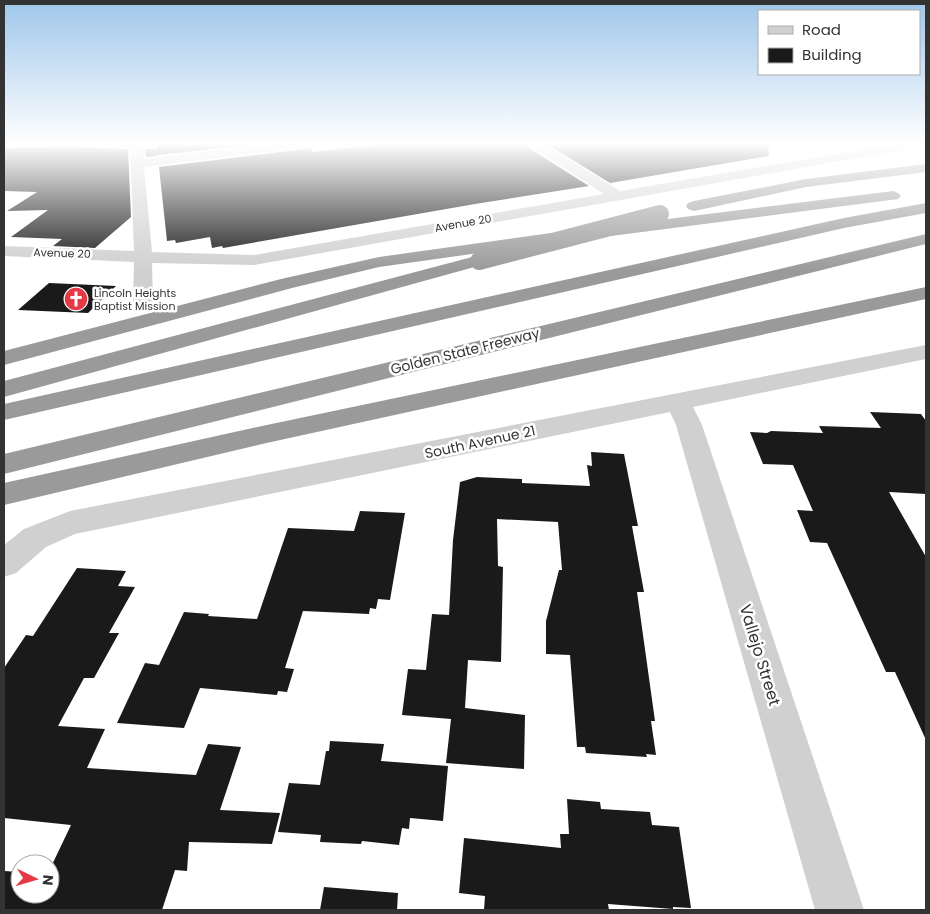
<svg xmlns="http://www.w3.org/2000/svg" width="930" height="914" viewBox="0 0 930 914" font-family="Poppins,sans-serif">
<rect width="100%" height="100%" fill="#fff"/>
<g fill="#1a1a1a">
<polygon points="157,143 267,143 158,155 158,154 157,156 146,157 145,149 157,149"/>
<polygon points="389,143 442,143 446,145 462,143 464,145 482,143 526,143 529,148 589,186 475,204 223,248 222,246 212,248 210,237 176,243 175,240 167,241 159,167 312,148 312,152"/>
<polygon points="545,143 768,143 769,156 610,183"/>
<polygon points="72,147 128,149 131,217 95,248 53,246 62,239 11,237 48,210 7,211 37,192 4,191 4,148"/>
<polygon points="49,283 116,286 88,313 18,310"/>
<polygon points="870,412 921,414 926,421 926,494 889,492 926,557 926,740 895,672 886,672 827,543 810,542 797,510 813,511 793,465 763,464 750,432 767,433 771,431 823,433 819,426 881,428"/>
<polygon points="591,452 624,454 638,526 632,526 644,592 637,592 655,721 651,721 656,755 646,754 647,757 586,753 585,747 577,747 570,655 546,654 546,621 559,570 562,570 558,522 497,519 498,566 503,567 501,662 468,660 465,708 525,715 524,769 446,763 451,719 402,715 408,669 426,670 432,614 449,615 453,540 460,482 477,477 522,479 522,483 590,486 587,465 592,466"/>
<polygon points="360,511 405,513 390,600 378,599 376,609 370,608 369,614 303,611 285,668 294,669 287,692 278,691 277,695 200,688 184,728 117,723 145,663 159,665 184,612 209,614 208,616 257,619 288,528 354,531"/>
<polygon points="77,568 126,571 118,586 135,587 109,633 119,633 94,678 84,678 58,726 105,729 87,768 196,775 208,744 241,747 220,810 280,813 272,844 189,842 187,871 175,870 162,910 4,910 4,871 20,872 20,894 50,894 50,869 71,825 4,818 4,668 26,635 33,636"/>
<polygon points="330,741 384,744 381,761 448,766 443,821 410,818 409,829 402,828 399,845 362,841 361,844 320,842 321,835 278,832 289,783 320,785 326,751 329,751"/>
<polygon points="567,799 600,802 601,809 650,812 652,825 679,827 691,908 673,907 673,909 608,904 609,910 484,910 485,896 459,893 464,838 561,848 560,834 569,834"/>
<polygon points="324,887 398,893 397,910 320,910"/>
</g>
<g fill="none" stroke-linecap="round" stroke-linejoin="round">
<g fill="#d0d0d0" fill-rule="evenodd">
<polygon points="105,143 142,143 144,159 280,143 313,143 311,146 307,147 144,167 152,252 254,255 604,194 530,146 528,143 542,143 620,191 900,143 925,143 919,147 254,265 152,263 153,302 150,306 143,308 136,306 133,302 134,262 4,256 4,246 134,251 130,147 111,147"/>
<polygon points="926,345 926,359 693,407 702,425 864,910 815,910 676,425 670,412 75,534 46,547 16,573 4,577 4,545 24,529 70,511"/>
</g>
<g fill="#9a9a9a" fill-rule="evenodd">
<polygon points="926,164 926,172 806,187 694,211 688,209 686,206 688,203 694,201 806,179"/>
<polygon points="893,191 898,193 901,196 898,199 611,236 605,235 603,231 605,227 611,226"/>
<polygon points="926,203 926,213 844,228 4,420 4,404 844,218"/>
<polygon points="551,233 557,234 560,238 557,242 379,267 292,288 4,365 4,351 281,279 379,257"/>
<polygon points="926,234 926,244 4,474 4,454"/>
<polygon points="472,257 478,258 481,262 478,266 4,397 4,381"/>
<polygon points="926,287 926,299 262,444 4,505 4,483 262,426"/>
</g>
<polyline stroke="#9a9a9a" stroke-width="18" points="479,261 660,214"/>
</g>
<linearGradient id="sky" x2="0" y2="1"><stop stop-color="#9ec6ea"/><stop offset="0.53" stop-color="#fff"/><stop offset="1" stop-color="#fff" stop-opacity="0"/></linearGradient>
<rect width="930" height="271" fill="url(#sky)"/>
<defs>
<g id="church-disc" transform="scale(1.25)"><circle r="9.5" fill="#e63946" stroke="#fff"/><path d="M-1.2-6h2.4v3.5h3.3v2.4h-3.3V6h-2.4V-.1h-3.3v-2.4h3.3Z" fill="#fff"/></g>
</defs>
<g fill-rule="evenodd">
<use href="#church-disc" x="76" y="299"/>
</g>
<g text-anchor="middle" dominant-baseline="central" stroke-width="5" stroke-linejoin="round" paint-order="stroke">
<g font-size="11" fill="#333" stroke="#fff">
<text transform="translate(463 223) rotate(-10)">Avenue 20</text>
<text transform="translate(62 253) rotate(2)">Avenue 20</text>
</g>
<g font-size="11" fill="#333" stroke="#fff" text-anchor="start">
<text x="94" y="293">Lincoln Heights<tspan x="94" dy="13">Baptist Mission</tspan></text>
</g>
<g font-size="14" fill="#333" stroke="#fff">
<text transform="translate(465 351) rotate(-14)">Golden State Freeway</text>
<text transform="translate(480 442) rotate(-12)">South Avenue 21</text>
</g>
<g font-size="16" fill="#333" stroke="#fff">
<text transform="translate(760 655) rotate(73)">Vallejo Street</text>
</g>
</g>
<rect width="930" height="914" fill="none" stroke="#333333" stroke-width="10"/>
<rect x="758" y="10" width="162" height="65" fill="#ffffff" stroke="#adadad"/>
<rect x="768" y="26" width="25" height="8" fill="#d0d0d0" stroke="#adadad"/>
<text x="802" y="35" font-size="15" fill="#333333">Road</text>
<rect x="768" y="48" width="25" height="15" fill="#1a1a1a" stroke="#adadad"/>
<text x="802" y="60" font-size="15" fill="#333333">Building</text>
<g transform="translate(35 879) rotate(95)"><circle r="24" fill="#ffffff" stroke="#adadad"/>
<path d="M0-4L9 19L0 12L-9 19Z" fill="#e63946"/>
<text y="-8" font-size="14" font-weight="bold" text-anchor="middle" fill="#333333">N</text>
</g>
</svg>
